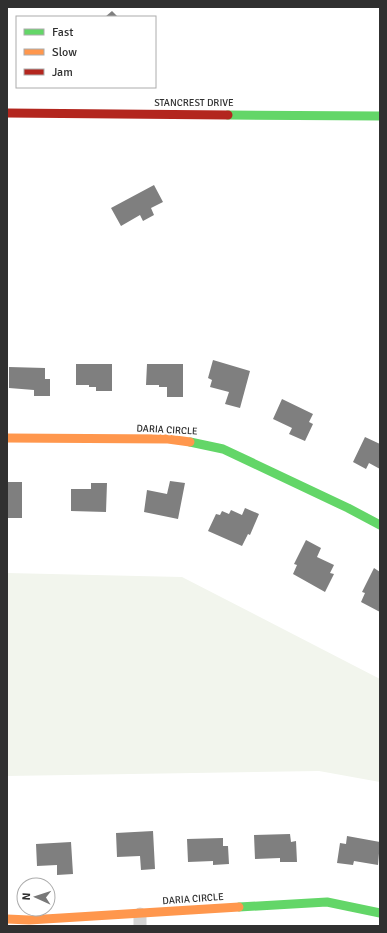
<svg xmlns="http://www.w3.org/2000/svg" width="387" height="933" viewBox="0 0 387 933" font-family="Signika,sans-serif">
<rect width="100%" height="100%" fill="#fff"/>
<polygon fill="#f2f5ed" points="7,573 182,577 380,679 380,782 319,771 7,776"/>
<g fill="#7f7f7f">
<polygon points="112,11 118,17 105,17"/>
<polygon points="154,185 163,202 151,208 154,215 143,221 140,215 121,226 111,208"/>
<polygon points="213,360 250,371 240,408 225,404 229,392 210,387 212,380 208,378"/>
<polygon points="76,364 112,364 112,391 96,391 96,387 89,387 89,385 76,385"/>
<polygon points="147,364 183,364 183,397 167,397 167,387 159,387 159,385 146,385"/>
<polygon points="9,367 45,368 45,379 50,379 50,396 34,396 34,390 9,388"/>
<polygon points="282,399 313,414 309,422 313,424 305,441 289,434 292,428 273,419"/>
<polygon points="365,437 380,444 380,469 369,463 366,469 353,462"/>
<polygon points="170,481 185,483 178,519 144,512 147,490 167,494"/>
<rect x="7" y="482" width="15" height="36"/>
<polygon points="91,483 107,483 106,512 71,511 71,489 91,489"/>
<polygon points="245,508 259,514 250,535 248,534 242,546 208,531 216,514 220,515 222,511 229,514 231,510 242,515"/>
<polygon points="306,540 321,548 317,557 334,565 330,573 334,574 325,592 293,574 297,565 294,564"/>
<polygon points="374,568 380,572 380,612 361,602 365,593 362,592"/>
<polygon points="153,831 155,869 141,870 140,856 117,857 116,833"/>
<polygon points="290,834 291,842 296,841 297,862 280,862 280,858 255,859 254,835"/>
<polygon points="347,836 380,842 378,865 354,861 353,865 337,863 340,843 346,844"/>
<polygon points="223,838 223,846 228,846 229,864 213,865 213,861 188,862 187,839"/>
<polygon points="71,842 73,874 57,875 57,865 37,866 36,844"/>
</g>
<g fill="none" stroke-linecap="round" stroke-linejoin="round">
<polyline stroke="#d4d4d4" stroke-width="13" points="140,914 140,926"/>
<g stroke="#63d668" stroke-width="9">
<polyline points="228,115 380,116"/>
<polyline points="190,442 223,449 348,508 380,525"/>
<polyline points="239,907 327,902 380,913"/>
</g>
<g stroke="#ff974d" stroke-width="9">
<polyline points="7,438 168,439 190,442"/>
<polyline points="7,919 29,920 239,907"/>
</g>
<polyline stroke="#b3261e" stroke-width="9" points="7,113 228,115"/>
</g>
<g text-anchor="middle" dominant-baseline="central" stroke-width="4" stroke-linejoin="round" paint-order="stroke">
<g font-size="10" fill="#303030" stroke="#fff">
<text x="194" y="103">STANCREST DRIVE</text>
<text transform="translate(167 430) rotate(3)">DARIA CIRCLE</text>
<text transform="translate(193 899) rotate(-4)">DARIA CIRCLE</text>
</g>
</g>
<rect width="387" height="933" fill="none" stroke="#303030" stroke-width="16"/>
<rect x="16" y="16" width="140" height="72" fill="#ffffff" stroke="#acacac"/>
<rect x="24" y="29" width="20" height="6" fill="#63d668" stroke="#acacac"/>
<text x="52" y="36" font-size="12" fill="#303030">Fast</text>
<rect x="24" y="49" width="20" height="6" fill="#ff974d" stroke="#acacac"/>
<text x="52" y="56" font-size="12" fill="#303030">Slow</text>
<rect x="24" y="69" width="20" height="6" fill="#b3261e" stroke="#acacac"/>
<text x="52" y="76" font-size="12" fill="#303030">Jam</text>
<g transform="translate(36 897) rotate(273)"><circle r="19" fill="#ffffff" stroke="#acacac"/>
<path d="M0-3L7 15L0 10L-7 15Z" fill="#787878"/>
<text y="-6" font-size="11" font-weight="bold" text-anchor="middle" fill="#303030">N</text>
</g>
</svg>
